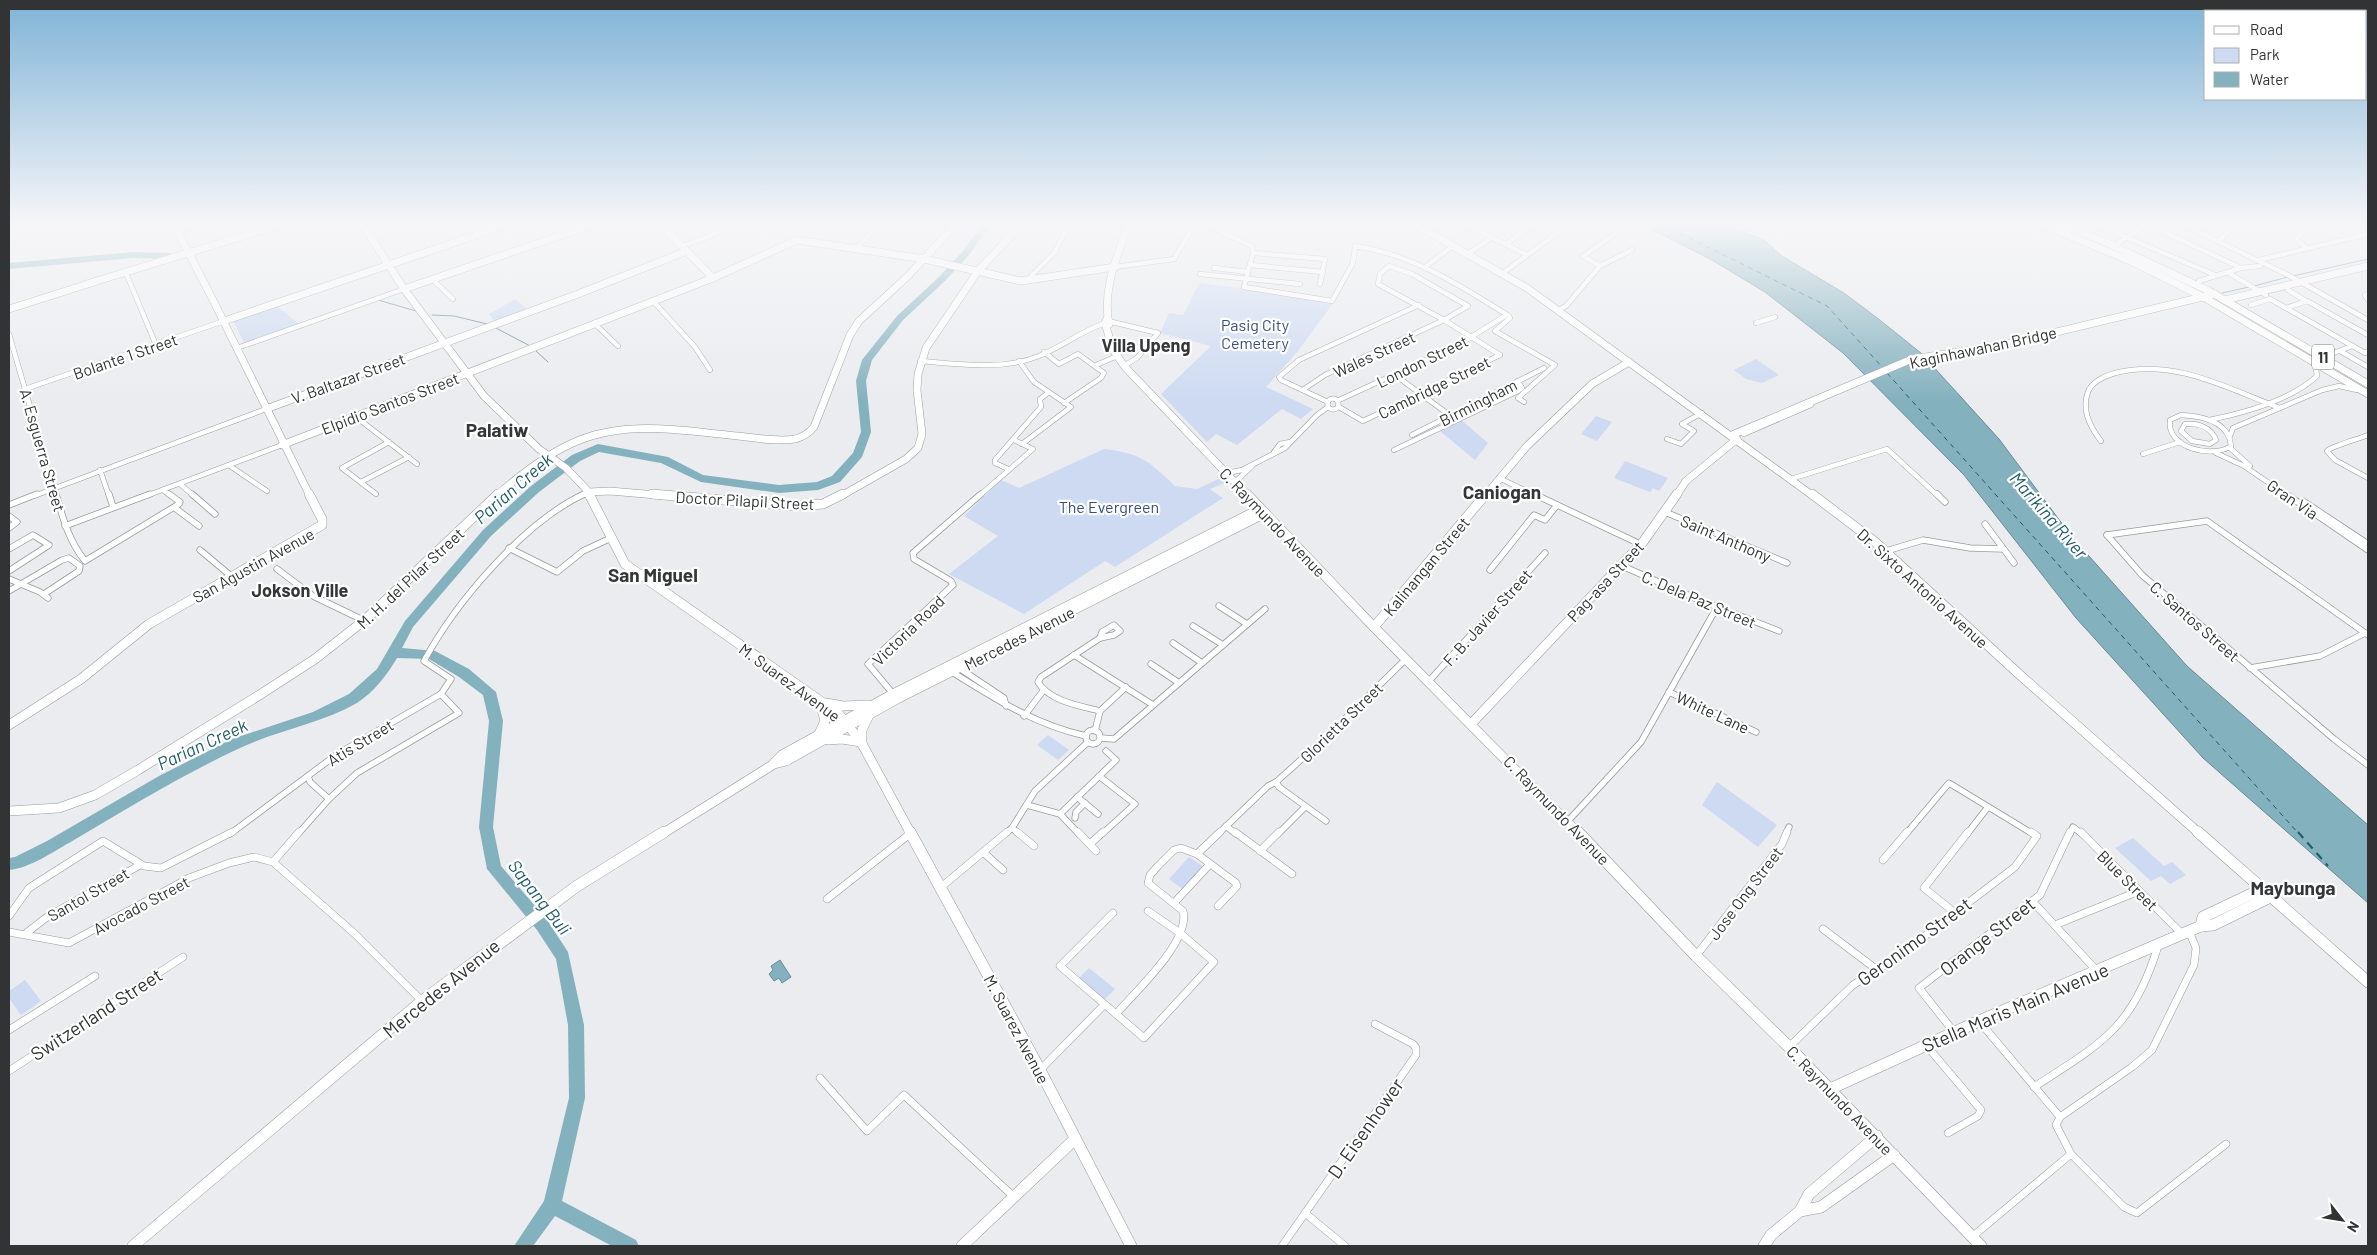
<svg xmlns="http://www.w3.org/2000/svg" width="2377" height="1255" viewBox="0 0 2377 1255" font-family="Barlow,sans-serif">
<rect width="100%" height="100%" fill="#eaecef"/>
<g fill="#cddaf2">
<polygon points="1199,283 1275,292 1334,302 1298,351 1266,387 1313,409 1301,419 1282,409 1237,445 1216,434 1207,442 1161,394 1211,346 1160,333 1169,313 1183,315"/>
<polygon points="515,299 528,310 495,322 489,314"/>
<polygon points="276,305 299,324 244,343 233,320"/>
<polygon points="1756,359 1779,375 1762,383 1746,379 1734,370"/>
<polygon points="1596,416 1612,422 1597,441 1581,434"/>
<polygon points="1460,419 1488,443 1475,460 1440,431"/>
<path d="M1104 449C1140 453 1149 461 1175 486L1197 489 1223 477 1227 482 1210 489 1223 498 1115 567 1105 561 1024 614 949 574 998 536 964 516 1001 480 1019 488Z"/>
<polygon points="1625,461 1668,478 1659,491 1653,488 1650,492 1614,478"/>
<polygon points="1048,735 1069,750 1058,760 1037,745"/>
<polygon points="1717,782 1777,825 1758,847 1702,805"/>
<polygon points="2133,838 2164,866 2172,862 2186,875 2170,884 2161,876 2151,881 2115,848"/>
<polygon points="1189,857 1204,867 1184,890 1169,879"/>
<polygon points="1089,968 1115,989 1104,1000 1078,979"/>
<polygon points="25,980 41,1001 21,1015 9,998 9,991"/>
</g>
<g fill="#84b1be" stroke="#6b8b95">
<polygon points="1643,225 1729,225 1764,240 1782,256 1844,293 1876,317 1921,353 1999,439 2072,537 2187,666 2368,825 2368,903 2203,758 2076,618 1964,475 1843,353 1765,292 1710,259"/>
<polygon points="780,960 791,977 782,983 779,978 774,981 769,974 773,970 771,966"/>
</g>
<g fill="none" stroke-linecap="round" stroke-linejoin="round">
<g stroke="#6b8b95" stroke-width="1">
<polyline points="2293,276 2368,259"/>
<polyline points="2254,286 2288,277"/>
<polyline points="2222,293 2249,287"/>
<polyline points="378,300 416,311"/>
<polyline points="432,315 454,316 487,324"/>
<polyline points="494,327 532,347"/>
<polyline points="535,350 548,362"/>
</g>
<g fill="#84b1be" fill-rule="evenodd">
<path d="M982 225H991L969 255 946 280 903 320 872 360 866 381 871 432 862 457 840 482 818 490 779 493 701 482 661 463 599 452 580 461 539 492 491 536 413 627 402 648 435 651 469 669 496 692 503 721 493 827 501 866 547 920 568 952 584 1025 585 1098 562 1201 636 1240 639 1246H612L555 1216 533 1246H514L544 1201 569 1098 568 1025 556 959 537 930 487 869 479 827 489 721 483 695 459 677 429 659 397 658C387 675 374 692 357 703 320 724 278 730 240 748 182 775 128 808 74 840 54 851 31 868 9 870V858L15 857 47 841 159 776 232 739 313 712 349 694 377 669 405 621 483 530 531 486 572 455 598 444 668 457 703 475 779 485 817 482 832 476 853 453 861 432 856 381 862 360 897 316 940 276 963 251Z"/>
<polygon points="133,252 171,253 176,256 171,259 133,258 9,269 9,263"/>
</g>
<g stroke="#1f5c6a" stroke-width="1" stroke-dasharray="5 4.5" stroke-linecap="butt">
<polyline points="1663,225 1827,306 1883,368"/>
<polyline points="1887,373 2299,834"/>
</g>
<polyline stroke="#1f5c6a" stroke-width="2" stroke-dasharray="8 6" stroke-linecap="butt" points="2298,832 2328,866"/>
<g stroke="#989a9d" stroke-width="5.5">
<g id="street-far2">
<path d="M1206 225 1252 246 1253 253 1244 287 1332 301 1353 263 1355 246C1412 254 1461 286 1509 316L1510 318 1495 331 1555 365 1518 398 1524 402"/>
<polyline points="1467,225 1527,255"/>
<polyline points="2098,225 2215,275"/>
<polyline points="2149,225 2241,268"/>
<polyline points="2184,225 2288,275 2368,320"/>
<polyline points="176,229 190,225"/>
<polyline points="1484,233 1496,225"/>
<polyline points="2220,240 2234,225"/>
<polyline points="2118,243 2145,225"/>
<polyline points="1506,244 1532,225"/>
<polyline points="682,246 710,236 731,225"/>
<polyline points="857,248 877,225"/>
<polyline points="2307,248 2296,240 2308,225"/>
<polyline points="1253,253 1325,259 1320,284"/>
<polyline points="1469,253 1493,237"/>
<polyline points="2259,260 2368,234"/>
<polyline points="1250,265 1323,272"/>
<polygon points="1389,266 1412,274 1468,306 1444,320 1378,284 1380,274"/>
<polyline points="1600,266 1583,256 1618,232"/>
<polyline points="1115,267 1174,259 1194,225"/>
<polyline points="1425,267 1454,245"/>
<polyline points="1214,268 1248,272"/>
<polyline points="2227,272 2266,295"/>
<polyline points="126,273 156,345"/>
<polyline points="1503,273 1568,225"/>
<polyline points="1200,274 1300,284"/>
<polyline points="432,279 453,299"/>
<polyline points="1027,280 1055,252 1068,225"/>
<polyline points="2199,281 2241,268 2260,266"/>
<polyline points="2288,290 2306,301"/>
<polyline points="2368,294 2365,295 2368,300"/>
<polyline points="653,301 695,347 710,370"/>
<polyline points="2251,305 2270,299 2286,308"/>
<polyline points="1558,310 1566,306 1600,266 1632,250"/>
<polyline points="1444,320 1500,355"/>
<polyline points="1108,321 1158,333 1137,358 1127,364"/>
<polyline points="594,323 618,346"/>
<polyline points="1756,323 1775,317"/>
<polyline points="9,334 56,496"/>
<polyline points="2368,335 2307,301 2286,308 2365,353 2368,351"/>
<polyline points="237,348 404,289"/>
<polyline points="2340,351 2368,367"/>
<polyline points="1044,352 1059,364 1078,354 1104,373 1101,378 1064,403"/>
<polyline points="2331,354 2352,346"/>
<path d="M920 361C959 364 1002 371 1039 356 1062 347 1081 331 1105 323"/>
<polyline points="1019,361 1034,382 1071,407 1022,444"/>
<polyline points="1096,365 1115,357"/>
<polyline points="1395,375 1452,417"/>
<polyline points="25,389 224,321"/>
<polyline points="1304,389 1325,375 1444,320"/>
<circle cx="1333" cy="404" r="5.5"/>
<polyline points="1337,401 1458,345 1505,316"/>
<polyline points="1328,402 1281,380 1279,377 1299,360 1419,305"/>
<polyline points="1339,407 1363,421 1500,355"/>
<path d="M2181 415C2202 416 2229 421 2231 446 2212 459 2166 448 2170 420Z"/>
<polyline points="356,417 417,464"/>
<path d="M2209 420C2244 413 2290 401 2317 376L2315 362"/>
<path d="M2185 424C2198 423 2211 427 2216 440L2210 444 2192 441 2181 431Z"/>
<polyline points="1744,434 1811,405"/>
<polyline points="1412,435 1544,368"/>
<path d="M2368 435C2359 439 2332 446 2327 451L2335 460 2368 478"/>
<polyline points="2230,436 2233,428 2322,390 2339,386 2357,390"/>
<polyline points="1667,439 1681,444 1694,431 1682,424 1702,413"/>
<path d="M2101 441C2090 427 2081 410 2088 392 2092 381 2105 376 2115 373 2175 358 2226 388 2280 408"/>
<polyline points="2230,448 2250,466"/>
<polyline points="1394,450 1518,391 1522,388 1518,381"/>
<polyline points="1274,452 1280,444 1290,442"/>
<polyline points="2216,453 2244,466 2288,496"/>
<polyline points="2143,454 2180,442"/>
<polyline points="230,466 267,491"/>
<polyline points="1008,469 995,463 995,460 1041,407 1040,399 1048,393"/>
<polyline points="100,470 109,496"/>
<polyline points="1227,473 1242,470 1285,448 1317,415 1328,407"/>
<polyline points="1499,478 1537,496"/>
<polyline points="1791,479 1887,449 1938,496"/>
<polyline points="361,482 409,457"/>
<polyline points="1235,482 1252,466"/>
<polyline points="180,484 194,496"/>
<polyline points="163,490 171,496"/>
<polyline points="376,494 342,468 389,442"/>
<polyline points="34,496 266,409"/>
<polyline points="146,496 282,445"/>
<polyline points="581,496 589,492"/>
<polyline points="979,496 1033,449 1014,440"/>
</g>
</g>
<g stroke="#989a9d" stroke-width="7">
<g id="street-far1">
<path d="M56 494C63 519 69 541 85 561L179 504 180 502 169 494"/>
<polyline points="109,494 113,507"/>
<polyline points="192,494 215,514"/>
<polyline points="1534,494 1640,544"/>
<polyline points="1937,494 1945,502"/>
<polyline points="2286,494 2368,550"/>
<polyline points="2303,501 2368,544"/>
<polyline points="9,505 37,494"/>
<polyline points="175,508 199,526"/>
<polyline points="1665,512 1787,563"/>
<polyline points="9,516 17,522 9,528"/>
<polyline points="1985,524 2014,563"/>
<polyline points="65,526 150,494"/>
<polyline points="2107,535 2142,575 2334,739 2368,765"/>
<polyline points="2107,535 2207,521 2368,635"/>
<polyline points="509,548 557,572 583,551 611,538"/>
<polyline points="9,549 33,535 49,545 9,571"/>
<polyline points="200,550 231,576"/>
<polyline points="1886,551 1923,540 1970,548 2003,549"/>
<polyline points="1620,565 1697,599 1779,631"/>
<polyline points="277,569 313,596 365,621"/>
<polyline points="1490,570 1534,515 1545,520 1557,505"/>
<polyline points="9,579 40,592 48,598"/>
<polyline points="9,591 62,560 69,558 80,566 79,571 44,594"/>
<polyline points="1219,606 1247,624"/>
<polygon points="1114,625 1120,631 1114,635 1100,638 1102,632"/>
<polyline points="1193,626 1223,645"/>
<path d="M1100 638 1041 677 1038 682C1049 701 1080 706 1100 711"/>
<polyline points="1173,643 1202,663"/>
<polyline points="1074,655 1153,705"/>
<polyline points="1151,664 1179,683"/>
<polyline points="959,668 1004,698 1006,706"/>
<polyline points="2250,668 2320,656 2365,633"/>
<path d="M952 672C995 699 1036 725 1086 736"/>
<polyline points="1429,681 1545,553"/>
<polyline points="1669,692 1756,732"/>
<polyline points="895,696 868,664 953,585 951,581 914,559 913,553 981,494"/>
<polyline points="1024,716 1043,691"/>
<circle cx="1093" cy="737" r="7"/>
<polyline points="1095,731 1100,711 1126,687"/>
<polyline points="1101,738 1114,739 1265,609"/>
<polyline points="308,776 310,782 329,799"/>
<polyline points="1099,776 1135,804 1102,834"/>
<polyline points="1077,797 1098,814"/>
<polyline points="1027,805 1060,814 1079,834"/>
<polyline points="1060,814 1116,760 1106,751"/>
<polyline points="1075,818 1076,812 1085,803"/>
<polyline points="1326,821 1279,787 1276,782 1322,741 1406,659"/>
<polyline points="1568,821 1641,742 1717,607"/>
<polyline points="1226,826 1236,834"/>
<polyline points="1012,828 1019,834"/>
<path d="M230 834 336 755 441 694 451 679 424 661C456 602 523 523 584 494"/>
<polyline points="298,834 329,799 357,773 459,713 441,694"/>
<polyline points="1005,834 1012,828 1035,791 1088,742"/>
<polyline points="1218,834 1268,786 1276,782"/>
<polyline points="1278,834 1305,807"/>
<polyline points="1786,834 1789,827"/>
<polyline points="1906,834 1949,783 2033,834"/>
<polyline points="1967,834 1988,807"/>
<polyline points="2070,834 2073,827 2082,834"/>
</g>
</g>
<g stroke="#989a9d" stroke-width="8">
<g id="street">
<polyline points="1017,832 1034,846"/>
<polyline points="1078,832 1096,851"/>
<polyline points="1235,832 1292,874"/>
<polyline points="2081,832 2182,934"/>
<polyline points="1090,844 1103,832"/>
<polyline points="1260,851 1279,832"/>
<polyline points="983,852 1003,870"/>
<polyline points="1197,854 1220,832"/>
<polyline points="1883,860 1907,832"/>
<polyline points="273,862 299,832"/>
<polyline points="940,888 1007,832"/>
<polyline points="827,899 911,833"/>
<polyline points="2033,902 2097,971"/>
<polyline points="1174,903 1210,864"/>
<polyline points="1954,912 1924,888 1968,832"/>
<polyline points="1113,913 1060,966 1144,1038 1214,962 1180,933 1148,911"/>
<polyline points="9,916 29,888 103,841 144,866 161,868 232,832"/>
<polyline points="2055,925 2139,891"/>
<polyline points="1823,929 1876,969"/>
<polyline points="2189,931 2196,948 2194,965 2152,1050 2132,1067 2060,1117 2056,1125 2071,1154 2124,1207 2137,1213 2226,1144"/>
<polyline points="9,932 69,943 189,878 229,863 254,857 273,862 355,934 422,1001"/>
<polyline points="25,934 47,917 140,865"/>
<polyline points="1696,956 1782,844 1787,832"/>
<path d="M1116 1014C1135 992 1191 941 1183 911L1148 883 1150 875 1158 866 1174 850 1181 848 1197 854 1236 883 1237 886 1218 906"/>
<polyline points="1979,1021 2060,1117"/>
<polyline points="9,1030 95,976"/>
<polyline points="1954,1032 1919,988 2040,895 2070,832"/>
<polyline points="1926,1045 1981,1110 1978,1116 1948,1133"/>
<polyline points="1789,1047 1853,985 1892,961 2015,867 2037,836 2031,832"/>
<polyline points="1040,1070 1104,1005"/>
<polyline points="9,1071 183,957"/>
<polyline points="820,1078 867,1131 904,1095 1014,1197"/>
<path d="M2034 1087C2102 1043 2133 1028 2158 946"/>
<polyline points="1305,1213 1345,1246"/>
<polyline points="1972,1237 2071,1154"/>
<polyline points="1282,1246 1416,1055 1416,1048 1413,1044 1375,1024"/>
</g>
</g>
<g stroke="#989a9d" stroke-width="8">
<g id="secondary-far2">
<polyline points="174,225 212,298 310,496"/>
<polyline points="363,225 404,289 484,396 539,449 566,468 586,489 589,496"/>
<polyline points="661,225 713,278"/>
<polyline points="1416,225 1527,288 1813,496"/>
<polyline points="87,284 279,225"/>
<polyline points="404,289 591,225"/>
<polyline points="2225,300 2368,266"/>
<polyline points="9,309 91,283"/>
<polyline points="1107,319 1105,323 1113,350 1125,367 1248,496"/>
<polyline points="224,321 506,225"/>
<path d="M1109 324C1102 290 1117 257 1128 225"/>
<polyline points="266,409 578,294 687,251"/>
<polyline points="1732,435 1912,359 1998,346 2215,294"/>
<polyline points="282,445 713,278 797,240 924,259 1021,281 1115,267"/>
<polyline points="589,492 610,491 668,496"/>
<path d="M496 496C528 468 566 439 608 432 650 424 695 432 738 436 756 438 777 442 795 439 803 437 809 433 814 427L850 335 859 321 908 276 955 225"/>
<polyline points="841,496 906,459 918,448 922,434 917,390 918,374 926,348 978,271 1021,225"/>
<polyline points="1485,496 1527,446 1592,384 1629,362"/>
<polyline points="1676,496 1686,481 1737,439"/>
</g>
</g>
<g stroke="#989a9d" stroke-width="10">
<g id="secondary-far1">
<polyline points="589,494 625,564 839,714 861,742 911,834"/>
<polyline points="652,494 795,506 823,504 843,494"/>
<polyline points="1247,494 1369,622 1579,834"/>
<polyline points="1812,494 1874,541 2020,675 2200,834"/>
<polyline points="1374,627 1486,494"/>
<polyline points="826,703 843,706 868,705"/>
<polyline points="1472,723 1643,542 1677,494"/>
<polyline points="9,725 81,679 149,624 322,525 322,519 309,494"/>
<polyline points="819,734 825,721 820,702"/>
<polyline points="828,740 842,739 861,742"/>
<polyline points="862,743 862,730 869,715"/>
<polyline points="774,763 782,755 893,694 1260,509"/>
<polyline points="9,811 59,808 95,795 138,770 261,694 315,659 366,619 498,494"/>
<polyline points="662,834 774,764 786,761 897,699 1265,513"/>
</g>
</g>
<g stroke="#989a9d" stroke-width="12">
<g id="secondary">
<polyline points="910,832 1040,1070 1131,1246"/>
<polyline points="1578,832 1696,956 1789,1047 1981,1246"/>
<polyline points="2198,832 2368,982"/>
<polyline points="2201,926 2203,917 2262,889"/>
<polyline points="1830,1089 1979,1021 2201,926 2213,925 2270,897"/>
<polyline points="1800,1211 1809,1194 1877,1136"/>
<polyline points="133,1246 422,1001 577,886 664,832"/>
<polyline points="962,1246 1075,1139"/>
<polyline points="1764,1246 1771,1235 1800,1211 1821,1207 1894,1155"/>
</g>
</g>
<g stroke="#989a9d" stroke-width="8">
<g id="primary">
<polyline points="2044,225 2135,263 2205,298 2368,394"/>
<polyline points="2062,225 2103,241 2209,291 2368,384"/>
</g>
</g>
<use href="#street-far2" stroke="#fff" stroke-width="4.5"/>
<use href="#street-far1" stroke="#fff" stroke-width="5.5"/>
<use href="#street" stroke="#fff" stroke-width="7"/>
<use href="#secondary-far2" stroke="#fff" stroke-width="7"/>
<use href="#secondary-far1" stroke="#fff" stroke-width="9"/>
<use href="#secondary" stroke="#fff" stroke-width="11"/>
<use href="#primary" stroke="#fff" stroke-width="7"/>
</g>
<linearGradient id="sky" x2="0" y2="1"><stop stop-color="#80b3d7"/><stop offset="0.56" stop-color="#f6f6f8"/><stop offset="1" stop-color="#f6f6f8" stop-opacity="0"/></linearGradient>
<rect width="2377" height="400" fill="url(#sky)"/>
<g text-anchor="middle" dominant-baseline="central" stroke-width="4.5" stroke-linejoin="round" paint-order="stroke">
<rect fill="#fff" stroke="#707071" stroke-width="1" x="2312" y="344.5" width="22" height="25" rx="4"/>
<g font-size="15" font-weight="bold" fill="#323334">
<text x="2323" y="357">11</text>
</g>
<g font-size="16" fill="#39507e" stroke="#fff">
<text x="1255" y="324">Pasig City<tspan x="1255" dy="18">Cemetery</tspan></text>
<text x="1109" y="506">The Evergreen</text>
</g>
<g font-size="16" fill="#323334" stroke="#fff">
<text transform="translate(1983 347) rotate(-12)">Kaginhawahan Bridge</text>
<text transform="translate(1374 354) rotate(-25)">Wales Street</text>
<text transform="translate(125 356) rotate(-19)">Bolante 1 Street</text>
<text transform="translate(1422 361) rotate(-26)">London Street</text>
<text transform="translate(348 378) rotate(-20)">V. Baltazar Street</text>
<text transform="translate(1434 387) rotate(-26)">Cambridge Street</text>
<text transform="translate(1478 402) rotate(-27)">Birmingham</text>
<text transform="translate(390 403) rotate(-21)">Elpidio Santos Street</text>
<text transform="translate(43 450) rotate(74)">A. Esguerra Street</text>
<text transform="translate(2293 499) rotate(34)">Gran Via</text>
<text transform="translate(745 500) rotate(3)">Doctor Pilapil Street</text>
<text transform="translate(1273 522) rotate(46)">C. Raymundo Avenue</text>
<text transform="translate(1726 538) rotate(23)">Saint Anthony</text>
<text transform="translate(253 565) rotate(-29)">San Agustin Avenue</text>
<text transform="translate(1426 566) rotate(-50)">Kalinangan Street</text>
<text transform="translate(410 578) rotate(-43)">M. H. del Pilar Street</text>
<text transform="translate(1605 581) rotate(-47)">Pag-asa Street</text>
<text transform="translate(1923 588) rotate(42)">Dr. Sixto Antonio Avenue</text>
<text transform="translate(1699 599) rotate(23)">C. Dela Paz Street</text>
<text transform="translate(1487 617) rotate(-48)">F. B. Javier Street</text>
<text transform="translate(2195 621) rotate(41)">C. Santos Street</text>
<text transform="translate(908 630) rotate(-44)">Victoria Road</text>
<text transform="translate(1019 638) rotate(-27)">Mercedes Avenue</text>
<text transform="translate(790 682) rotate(36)">M. Suarez Avenue</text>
<text transform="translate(1713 712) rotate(25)">White Lane</text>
<text transform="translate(1341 722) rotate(-44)">Glorietta Street</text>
<text transform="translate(360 742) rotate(-31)">Atis Street</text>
<text transform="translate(1557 810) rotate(46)">C. Raymundo Avenue</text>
<text transform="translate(2128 880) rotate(45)">Blue Street</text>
<text transform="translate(1745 893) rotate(-53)">Jose Ong Street</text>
<text transform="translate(88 894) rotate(-30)">Santol Street</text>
<text transform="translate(141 905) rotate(-28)">Avocado Street</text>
<text transform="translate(1017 1029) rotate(62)">M. Suarez Avenue</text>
<text transform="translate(1840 1100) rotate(46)">C. Raymundo Avenue</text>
</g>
<g font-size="18" font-weight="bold" fill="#343638" stroke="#fff">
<text x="1146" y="345">Villa Upeng</text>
<text x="300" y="590">Jokson Ville</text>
</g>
<g font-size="18" font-style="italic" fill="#1f5c6a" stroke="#fff">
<text transform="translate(513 488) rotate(-41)">Parian Creek</text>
<text transform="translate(2049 515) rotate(49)">Marikina River</text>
<text transform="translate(202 744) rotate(-25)">Parian Creek</text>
<text transform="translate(540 897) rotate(52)">Sapang Buli</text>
</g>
<g font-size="19" font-weight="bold" fill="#343638" stroke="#fff">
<text x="497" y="429">Palatiw</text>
<text x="1502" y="491">Caniogan</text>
<text x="653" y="574">San Miguel</text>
<text x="2293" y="887">Maybunga</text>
</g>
<g font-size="19" fill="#323334" stroke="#fff">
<text transform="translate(1987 936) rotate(-38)">Orange Street</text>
<text transform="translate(1914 941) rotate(-36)">Geronimo Street</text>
<text transform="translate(441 988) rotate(-39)">Mercedes Avenue</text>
<text transform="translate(2015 1007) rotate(-23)">Stella Maris Main Avenue</text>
<text transform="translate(96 1014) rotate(-33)">Switzerland Street</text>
<text transform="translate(1365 1128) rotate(-55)">D. Eisenhower</text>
</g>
</g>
<rect width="2377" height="1255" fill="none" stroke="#323334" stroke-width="20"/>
<rect x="2204" y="10" width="162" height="90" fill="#ffffff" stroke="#adadae"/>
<rect x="2214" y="26" width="25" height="8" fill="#ffffff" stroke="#adadae"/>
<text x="2250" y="35" font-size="15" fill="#323334">Road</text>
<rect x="2214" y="48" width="25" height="15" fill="#cddaf2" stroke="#adadae"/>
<text x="2250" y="60" font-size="15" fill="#323334">Park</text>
<rect x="2214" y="72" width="25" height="15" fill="#84b1be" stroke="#adadae"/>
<text x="2250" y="85" font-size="15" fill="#323334">Water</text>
<g transform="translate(2342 1220) rotate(121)" stroke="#ffffff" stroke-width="4" paint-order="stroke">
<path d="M0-4L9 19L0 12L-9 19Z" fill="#323334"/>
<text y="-8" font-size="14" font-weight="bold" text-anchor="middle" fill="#323334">N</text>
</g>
</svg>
